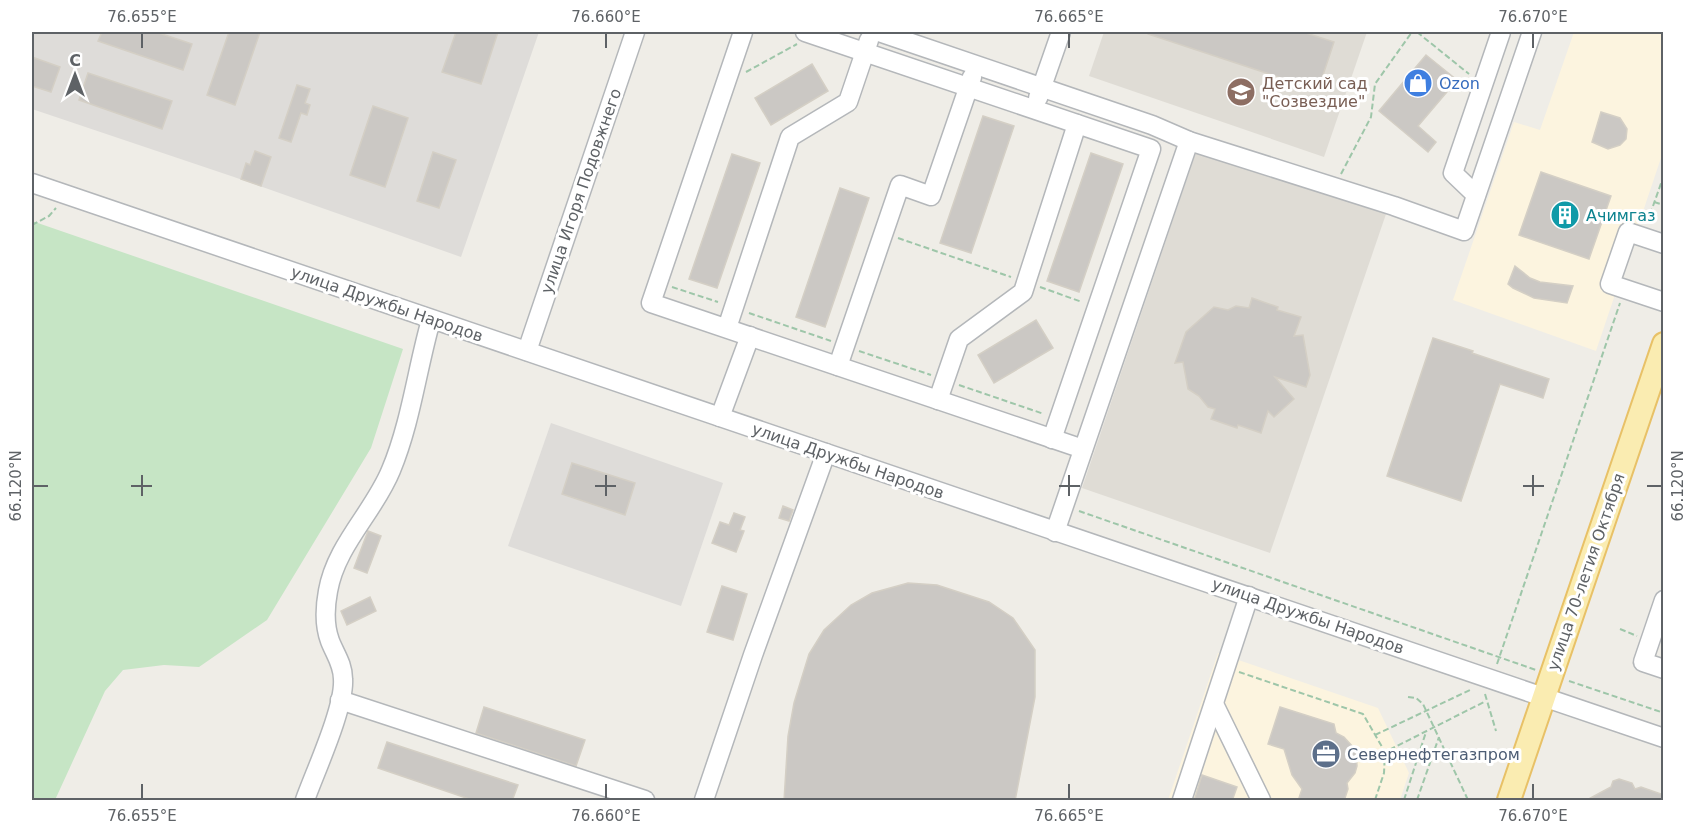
<svg xmlns="http://www.w3.org/2000/svg" width="1695" height="832" viewBox="0 0 1695 832" font-family="'DejaVu Sans',sans-serif">
<rect width="100%" height="100%" fill="#efede7"/>
<g fill="#fcf4df">
<polygon points="1574,32 1663,32 1663,152 1596,351 1453,300 1514,122 1540,130"/>
<polygon points="1218,653 1378,708 1409,773 1400,800 1168,800"/>
</g>
<g fill="#dedcd9">
<polygon points="32,32 539,32 461,257 234,177 32,109"/>
<polygon points="551,423 723,483 681,606 508,546"/>
</g>
<g fill="#dfdcd5">
<polygon points="1104,32 1367,32 1324,157 1089,76"/>
<polygon points="1196,152 1386,214 1270,553 1082,488"/>
</g>
<polygon fill="#c6e5c5" points="32,221 403,349 371,448 267,620 199,667 164,665 123,670 105,691 55,800 32,800"/>
<g fill="#cbc8c4" stroke="#d4cfc5" stroke-width="1.5">
<polygon points="102,32 156,32 192,44 183,70 98,41"/>
<polygon points="229,32 260,32 235,105 207,95"/>
<polygon points="456,32 498,32 481,84 442,72"/>
<polygon points="1148,32 1303,32 1334,42 1318,90 1148,34"/>
<polygon points="1426,55 1457,80 1418,126 1436,142 1428,152 1379,111"/>
<polygon points="32,57 60,67 51,92 32,86"/>
<polygon points="812,64 828,91 771,125 755,98"/>
<polygon points="88,73 172,101 162,129 79,100"/>
<polygon points="297,85 310,89 305,103 310,105 307,115 301,113 291,142 279,138"/>
<polygon points="373,106 408,118 385,187 350,175"/>
<polygon points="1601,112 1620,118 1627,129 1626,139 1620,145 1608,149 1592,142"/>
<polygon points="983,116 1014,126 971,253 940,243"/>
<polygon points="255,151 271,157 261,186 241,179 246,163 250,165"/>
<polygon points="433,152 456,160 439,208 417,201"/>
<polygon points="1091,153 1123,164 1079,292 1047,281"/>
<polygon points="732,154 760,163 717,288 689,279"/>
<polygon points="1541,172 1611,196 1589,259 1519,235"/>
<polygon points="840,188 869,198 825,327 796,317"/>
<polygon points="1515,266 1530,278 1540,282 1573,286 1567,303 1534,298 1513,288 1508,284"/>
<polygon points="1252,298 1278,307 1277,310 1301,317 1294,336 1303,335 1310,375 1306,387 1275,377 1294,399 1274,417 1268,411 1261,433 1238,425 1237,428 1211,419 1215,409 1208,407 1199,396 1188,389 1183,362 1175,363 1186,332 1214,307 1228,310 1236,306 1249,308"/>
<polygon points="1036,320 1053,348 994,383 978,355"/>
<polygon points="1433,338 1473,351 1472,353 1549,379 1543,398 1500,384 1461,501 1387,476"/>
<polygon points="572,463 635,483 625,515 562,494"/>
<polygon points="783,506 793,510 789,521 779,518"/>
<polygon points="734,513 745,517 740,530 744,531 736,552 712,543 720,522 729,525"/>
<polygon points="368,531 381,536 367,573 354,568"/>
<polygon points="908,583 937,585 989,602 1013,618 1035,650 1035,697 1015,801 784,801 788,736 794,703 809,654 824,630 851,605 872,593"/>
<polygon points="722,586 747,594 733,640 707,632"/>
<polygon points="370,597 376,611 347,625 341,611"/>
<polygon points="484,707 585,740 576,766 476,733"/>
<polygon points="1280,707 1334,724 1336,733 1344,737 1353,747 1356,753 1357,766 1355,773 1347,783 1348,789 1344,801 1298,801 1302,789 1292,775 1284,749 1268,744"/>
<polygon points="387,742 518,785 512,801 475,801 378,768"/>
<polygon points="1202,775 1237,787 1232,801 1194,801"/>
<polygon points="1619,779 1632,783 1635,789 1641,787 1664,795 1664,801 1585,801 1611,787 1613,781"/>
</g>
<g fill="none" stroke-linecap="round" stroke-linejoin="round">
<g stroke="#b4b7ba" stroke-width="21">
<g id="minor">
<polyline points="743,32 651,303 1083,449"/>
<polyline points="805,32 1151,149 1052,439"/>
<polyline points="879,32 1152,125 1189,141 1394,206 1464,231 1532,32"/>
<polyline points="1038,98 1061,32"/>
<polyline points="32,183 1664,738"/>
<polyline points="1476,195 1453,173 1501,32"/>
<polyline points="1664,244 1628,232 1610,284 1664,302"/>
<polyline points="727,328 790,137 848,102 869,40"/>
<polyline points="527,351 635,32"/>
<polyline points="838,366 900,185 931,196 972,77"/>
<polyline points="938,400 959,339 1023,292 1077,124"/>
<polyline points="720,417 750,336"/>
<polyline points="1055,532 1189,141"/>
<polyline points="1664,600 1643,662 1664,669"/>
<polyline points="340,700 645,800"/>
<polyline points="1214,704 1261,800"/>
<path d="M305 800C315 772 345 707 343 679 343 664 335 654 330 641 324 625 325 607 328 591 336 545 374 512 391 470 411 422 417 369 431 320"/>
<polyline points="704,800 753,655 826,453"/>
<polyline points="1182,800 1249,596"/>
</g>
</g>
<g stroke="#e8c167" stroke-width="26">
<polyline id="major" points="1509,800 1664,344"/>
</g>
<g stroke="#9ec6a9" stroke-width="2" stroke-dasharray="6 3" stroke-linecap="butt">
<polyline points="1417,32 1469,74"/>
<polyline points="746,72 797,44"/>
<polyline points="1341,174 1371,117 1375,84 1412,32"/>
<polyline points="1654,202 1664,205"/>
<polyline points="1647,223 1664,175"/>
<polyline points="32,225 49,216 56,208"/>
<polyline points="898,238 1011,277"/>
<polyline points="672,287 718,302"/>
<polyline points="1040,287 1082,302"/>
<polyline points="749,313 831,341"/>
<polyline points="859,351 931,375"/>
<polyline points="959,385 1044,414"/>
<polyline points="1079,511 1536,670"/>
<polyline points="1620,629 1637,636"/>
<polyline points="1497,664 1620,303"/>
<polyline points="1239,672 1363,714 1385,752 1486,701"/>
<polyline points="1569,681 1664,713"/>
<polyline points="1485,694 1496,731"/>
<polyline points="1408,697 1416,698 1423,704 1468,800"/>
<polyline points="1375,735 1470,690"/>
<polyline points="1375,800 1384,773 1385,752"/>
<polyline points="1404,800 1426,732"/>
<polyline points="1417,800 1439,737"/>
</g>
<use href="#minor" stroke="#fff" stroke-width="18"/>
<use href="#major" stroke="#faecb1" stroke-width="22"/>
</g>
<path fill="none" stroke="#5e6266" stroke-width="2" d="M142 33V48M606 33V48M1069 33V48M1533 33V48M142 475V496M606 475V496M1069 475V496M1533 475V496M33 486H48M131 486H152M595 486H616M1059 486H1080M1523 486H1544M1647 486H1662M142 784V799M606 784V799M1069 784V799M1533 784V799"/>
<defs>
<g id="shop-disc" transform="scale(1.5)"><circle r="9.5" fill="#3f7fe0" stroke="#fff"/><path d="M-5-2.5h2.3a2.7 3.5 0 0 1 5.4 0H5L5.5 6h-11ZM-1.5-2.5h3a1.5 2.3 0 0 0-3 0Z" fill="#fff"/></g>
<g id="school-disc" transform="scale(1.5)"><circle r="9.5" fill="#8d6e63" stroke="#fff"/><path d="M0-5L7-2L0 1L-7-2ZM-4 1L0 2.5L4 1V4Q0 6-4 4Z" fill="#fff"/></g>
<g id="building-disc" transform="scale(1.5)"><circle r="9.5" fill="#0f9aa8" stroke="#fff"/><path d="M-4-6H4V6H1V3H-1V6H-4ZM-2.5-4.3h1.7v1.8h-1.7ZM.8-4.3h1.7v1.8H.8ZM-2.5-1h1.7V.8h-1.7ZM.8-1h1.7V.8H.8Z" fill="#fff"/></g>
<g id="office-disc" transform="scale(1.5)"><circle r="9.5" fill="#5c6f8a" stroke="#fff"/><path d="M-6-3h4V-5.5h4V-3h4V5H-6ZM-1-4.5V-3h2v-1.5ZM-6 0V1H6V0Z" fill="#fff"/></g>
</defs>
<g fill-rule="evenodd">
<use href="#shop-disc" x="1418" y="83"/>
<use href="#school-disc" x="1241" y="92"/>
<use href="#building-disc" x="1565" y="215"/>
<use href="#office-disc" x="1326" y="754"/>
</g>
<g text-anchor="middle" dominant-baseline="central" stroke-width="6" stroke-linejoin="round" paint-order="stroke">
<g font-size="16" fill="#785e54" stroke="#fff" text-anchor="start">
<text x="1262" y="83">Детский сад<tspan x="1262" dy="18">"Созвездие"</tspan></text>
</g>
<g font-size="16" fill="#366cbe" stroke="#fff" text-anchor="start">
<text x="1439" y="83">Ozon</text>
</g>
<g font-size="16" fill="#5e6266" stroke="#fff">
<text transform="translate(581 191) rotate(-71)">улица Игоря Подовжнего</text>
<text transform="translate(387 304) rotate(19)">улица Дружбы Народов</text>
<text transform="translate(848 461) rotate(19)">улица Дружбы Народов</text>
<text transform="translate(1586 572) rotate(-71)">улица 70-летия Октября</text>
<text transform="translate(1308 616) rotate(19)">улица Дружбы Народов</text>
</g>
<g font-size="16" fill="#0d838f" stroke="#fff" text-anchor="start">
<text x="1586" y="215">Ачимгаз</text>
</g>
<g font-size="16" fill="#4e5e75" stroke="#fff" text-anchor="start">
<text x="1347" y="754">Севернефтегазпром</text>
</g>
</g>
<rect width="1695" height="832" fill="none" stroke="#ffffff" stroke-width="66"/>
<g transform="translate(75 75)" stroke="#ffffff" stroke-width="4.5" paint-order="stroke">
<path d="M0-4.5L10 22L0 15L-10 22Z" fill="#5e6266"/>
<text y="-9" font-size="16" font-weight="bold" text-anchor="middle" fill="#5e6266">С</text>
</g>
<rect x="33" y="33" width="1629" height="766" fill="none" stroke="#5e6266" stroke-width="2"/>
<g font-size="15" text-anchor="middle" fill="#5e6266">
<text x="142" y="22">76.655°E</text>
<text x="606" y="22">76.660°E</text>
<text x="1069" y="22">76.665°E</text>
<text x="1533" y="22">76.670°E</text>
<text transform="translate(16 486) rotate(-90)" y="5">66.120°N</text>
<text transform="translate(1678 486) rotate(-90)" y="5">66.120°N</text>
<text x="142" y="821">76.655°E</text>
<text x="606" y="821">76.660°E</text>
<text x="1069" y="821">76.665°E</text>
<text x="1533" y="821">76.670°E</text>
</g>
</svg>
